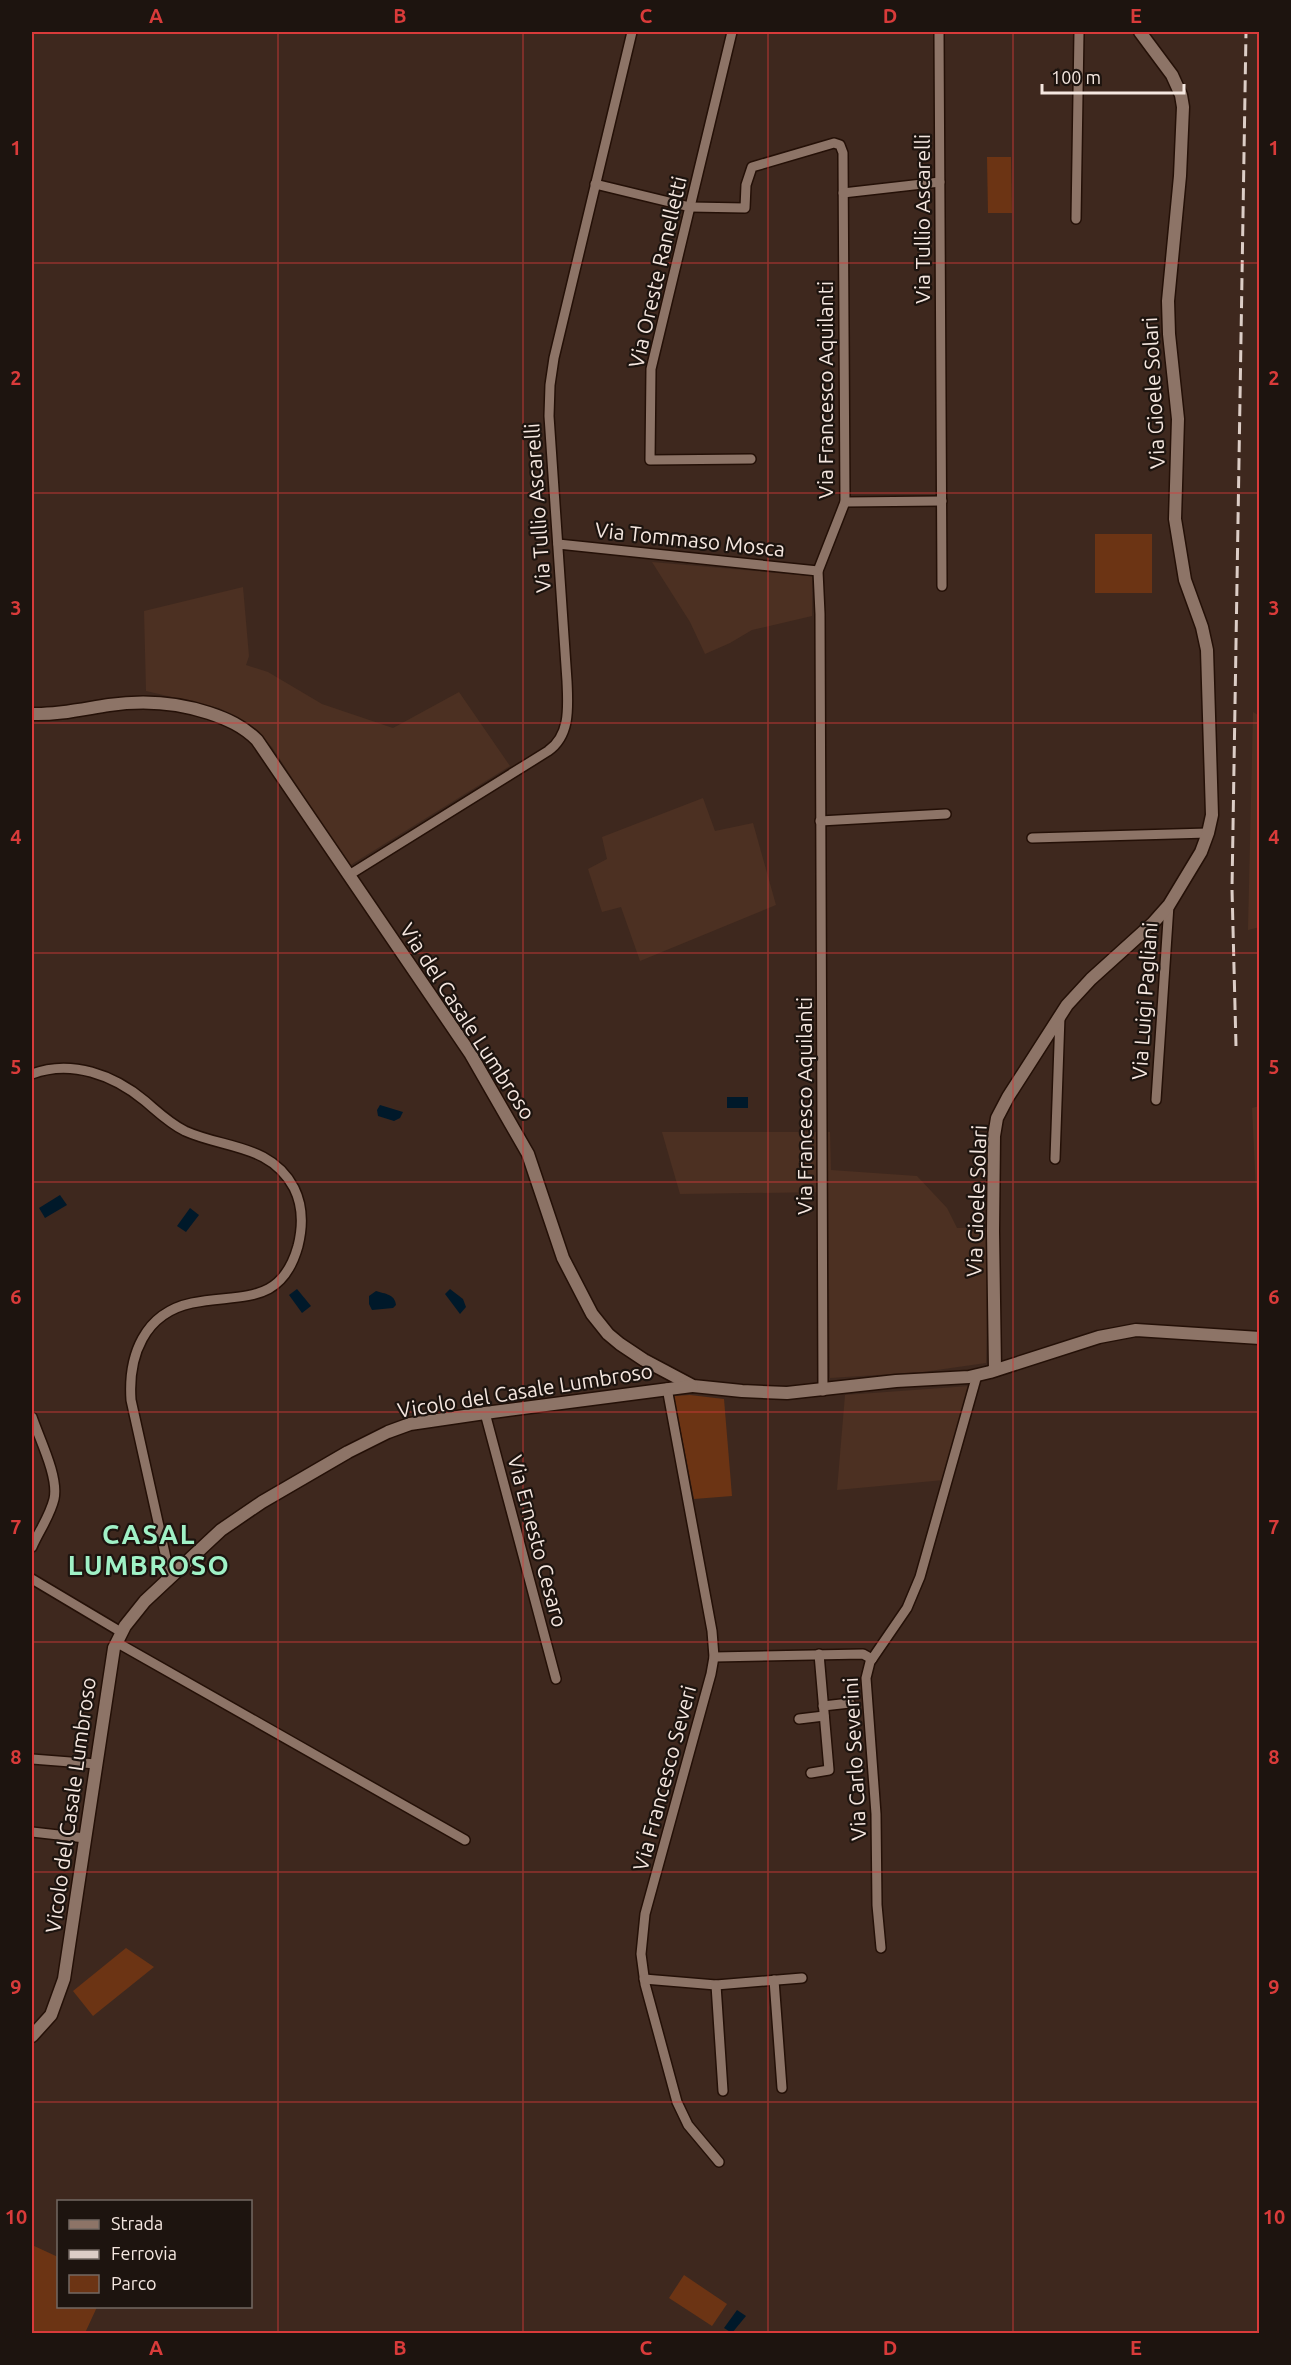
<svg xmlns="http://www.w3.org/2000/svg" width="1291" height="2365" viewBox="0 0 1291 2365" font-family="Ubuntu,sans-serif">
<rect width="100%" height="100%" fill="#3e281e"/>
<g fill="#4c3022">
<polygon points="652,562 812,576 812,616 752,630 730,643 705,654 690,622"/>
<polygon points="243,587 249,656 246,665 268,672 322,704 393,728 459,692 510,766 349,866 272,747 251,726 219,708 146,691 144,611"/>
<polygon points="1253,712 1260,716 1260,927 1248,930"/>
<polygon points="703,798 715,831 753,823 776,905 640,961 621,907 602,912 588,869 607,859 602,837"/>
<polygon points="1259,1106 1260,1106 1259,1253 1252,1108"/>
<polygon points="662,1132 830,1132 831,1170 917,1176 947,1208 957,1228 988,1227 986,1363 923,1372 830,1378 828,1192 680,1194"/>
<polygon points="969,1386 944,1480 837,1490 845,1395"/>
</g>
<g fill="#6c3414">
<polygon points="987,157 1011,157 1012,213 988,213"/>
<rect x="1095" y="534" width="57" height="59"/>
<polygon points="690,1395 724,1399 732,1496 694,1499 674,1396"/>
<polygon points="126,1948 154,1967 93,2016 73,1991"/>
<polygon points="32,2245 58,2257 58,2306 97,2307 85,2333 32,2333"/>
<polygon points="684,2275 727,2304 712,2326 669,2298"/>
</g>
<g fill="#00192a">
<rect x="727" y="1097" width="21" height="11"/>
<polygon points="380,1105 403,1112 400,1118 394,1121 378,1116 377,1110"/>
<polygon points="60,1195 67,1205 45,1218 39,1208"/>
<polygon points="190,1208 199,1215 186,1232 177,1226"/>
<polygon points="297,1289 311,1306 302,1313 289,1295"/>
<polygon points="450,1289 463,1299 466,1307 460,1314 445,1294"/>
<path d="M376 1291C385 1294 395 1294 396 1305L393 1308 372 1310 369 1304V1296Z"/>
<polygon points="737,2310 746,2316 732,2333 724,2328"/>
</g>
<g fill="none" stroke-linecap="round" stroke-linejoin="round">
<g stroke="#241007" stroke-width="12">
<g id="minor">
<polyline points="732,32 651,369 650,460 751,459"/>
<polyline points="939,32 942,586"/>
<polyline points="595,184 690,207 745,208 746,185 752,167 834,143 840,145 843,153 845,502 818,571 820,614 823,1391"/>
<polyline points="843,193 940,182"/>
<polyline points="1076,219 1079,32"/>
<polyline points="845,502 942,501"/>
<polyline points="558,544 818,571"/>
<polyline points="820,821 946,814"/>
<polyline points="1032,838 1208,833"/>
<path d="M349 875 548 751C571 735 568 706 567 681L549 416 550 385 554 358 632 32"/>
<path d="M32 1074C71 1059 114 1075 145 1101 158 1112 169 1123 185 1131 225 1149 271 1144 294 1188 303 1206 303 1226 298 1246 281 1307 240 1293 192 1303 144 1313 128 1356 131 1400L170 1576"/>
<polyline points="1156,1100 1169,905"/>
<polyline points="1055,1159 1060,1016"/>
<polyline points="667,1388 712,1631 714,1657 711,1674 645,1914 641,1954 645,1984 677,2102 688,2125 719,2162"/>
<polyline points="485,1413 556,1679"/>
<path d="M32 1417C39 1438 59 1477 54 1499 50 1516 39 1531 32 1547"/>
<polyline points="32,1579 121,1632"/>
<polyline points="116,1642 465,1840"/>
<polyline points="714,1657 863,1654 872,1659"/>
<polyline points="823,1706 850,1703"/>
<polyline points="799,1719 824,1716"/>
<polyline points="32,1759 96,1764"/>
<polyline points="811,1773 829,1770 819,1654"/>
<polyline points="32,1832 85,1838"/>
<polyline points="881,1948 877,1905 876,1814 866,1678 870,1662 907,1608 920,1577 977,1375"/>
<polyline points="644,1979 716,1985 802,1978"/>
<polyline points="774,1980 782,2088"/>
<polyline points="716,1985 723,2091"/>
</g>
</g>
<g stroke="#241007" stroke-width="15">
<g id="tertiary">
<path d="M32 714C58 715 83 709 109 705 143 700 176 702 209 713 227 719 243 726 257 740L470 1053 528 1154 563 1258 592 1314 608 1334 620 1344 644 1360 693 1386 742 1391 787 1393 896 1381 969 1377 990 1372 1099 1337 1136 1330 1260 1338"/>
<polyline points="995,1370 993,1231 994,1136 997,1118 1008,1097 1067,1005 1091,979 1153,923 1169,905 1201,852 1208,833 1212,815 1207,650 1202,627 1185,580 1175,519 1178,419 1169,334 1168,301 1180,176 1183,107 1181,95 1172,75 1140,32"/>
<polyline points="32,2036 51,2015 64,1979 114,1648 125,1626 145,1601 221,1530 262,1502 348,1452 388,1432 410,1424 485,1413 692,1386"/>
</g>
</g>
<use href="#minor" stroke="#8d7467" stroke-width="9"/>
<use href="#tertiary" stroke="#8d7467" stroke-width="12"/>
<polyline stroke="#dccdc6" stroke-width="3" stroke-dasharray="12 6" stroke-linecap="butt" points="1236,1046 1232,889 1246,32"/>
</g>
<path fill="none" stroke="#d93b3a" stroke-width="1.5" stroke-opacity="0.55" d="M278 32V2334M523 32V2334M768 32V2334M1013 32V2334M32 263H1260M32 493H1260M32 723H1260M32 953H1260M32 1182H1260M32 1412H1260M32 1642H1260M32 1872H1260M32 2102H1260"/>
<g text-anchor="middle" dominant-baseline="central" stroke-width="4.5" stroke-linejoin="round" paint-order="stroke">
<g font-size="21" fill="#f5e7e0" stroke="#1d140f">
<text transform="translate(922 219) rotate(-90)">Via Tullio Ascarelli</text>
<text transform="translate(657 272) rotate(-77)">Via Oreste Ranelletti</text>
<text transform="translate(825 390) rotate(-90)">Via Francesco Aquilanti</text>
<text transform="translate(1153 393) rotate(-93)">Via Gioele Solari</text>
<text transform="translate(537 508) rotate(-94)">Via Tullio Ascarelli</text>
<text transform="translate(690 539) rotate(6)">Via Tommaso Mosca</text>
<text transform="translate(1144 1001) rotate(-86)">Via Luigi Pagliani</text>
<text transform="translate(468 1021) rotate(57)">Via del Casale Lumbroso</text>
<text transform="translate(804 1106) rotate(-90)">Via Francesco Aquilanti</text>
<text transform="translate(976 1201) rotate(-88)">Via Gioele Solari</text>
<text transform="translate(525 1390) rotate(-9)">Vicolo del Casale Lumbroso</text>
<text transform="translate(538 1541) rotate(75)">Via Ernesto Cesaro</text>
<text transform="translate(854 1759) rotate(-93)">Via Carlo Severini</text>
<text transform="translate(664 1778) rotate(-75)">Via Francesco Severi</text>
<text transform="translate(70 1805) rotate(-82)">Vicolo del Casale Lumbroso</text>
</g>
<g font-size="27" font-weight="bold" letter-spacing="1.5" fill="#a0f1c6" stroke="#1d140f">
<text x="149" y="1534">CASAL<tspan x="149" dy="31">LUMBROSO</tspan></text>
</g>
</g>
<rect width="1291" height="2365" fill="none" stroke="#1d140f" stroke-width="66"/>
<rect x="57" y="2200" width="195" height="108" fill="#1d140f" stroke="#736863" stroke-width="1.5"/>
<rect x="69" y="2220" width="30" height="9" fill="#8d7467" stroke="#736863" stroke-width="1.5"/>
<text x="111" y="2230" font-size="18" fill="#f5e7e0">Strada</text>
<rect x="69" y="2250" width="30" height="9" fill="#dccdc6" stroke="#736863" stroke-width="1.5"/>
<text x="111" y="2260" font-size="18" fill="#f5e7e0">Ferrovia</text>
<rect x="69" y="2275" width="30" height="18" fill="#6c3414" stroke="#736863" stroke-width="1.5"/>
<text x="111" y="2290" font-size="18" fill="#f5e7e0">Parco</text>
<path d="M1042 84v9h142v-9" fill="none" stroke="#f5e7e0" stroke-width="3"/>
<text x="1051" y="84" font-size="18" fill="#f5e7e0" stroke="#1d140f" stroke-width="4.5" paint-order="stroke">100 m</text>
<rect x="33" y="33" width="1225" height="2299" fill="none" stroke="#d93b3a" stroke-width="2"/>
<g font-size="20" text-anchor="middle" font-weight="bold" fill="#d93b3a">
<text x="156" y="23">A</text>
<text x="400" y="23">B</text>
<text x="646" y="23">C</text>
<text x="890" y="23">D</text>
<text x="1136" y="23">E</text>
<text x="16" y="155">1</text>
<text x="1274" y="155">1</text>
<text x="16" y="385">2</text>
<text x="1274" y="385">2</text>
<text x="16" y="615">3</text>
<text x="1274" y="615">3</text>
<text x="16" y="844">4</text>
<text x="1274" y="844">4</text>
<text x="16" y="1074">5</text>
<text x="1274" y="1074">5</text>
<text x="16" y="1304">6</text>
<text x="1274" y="1304">6</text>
<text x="16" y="1534">7</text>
<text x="1274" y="1534">7</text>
<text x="16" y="1764">8</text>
<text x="1274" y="1764">8</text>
<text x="16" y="1994">9</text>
<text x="1274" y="1994">9</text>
<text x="16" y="2224">10</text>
<text x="1274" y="2224">10</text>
<text x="156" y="2355">A</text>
<text x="400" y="2355">B</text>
<text x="646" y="2355">C</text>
<text x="890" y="2355">D</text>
<text x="1136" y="2355">E</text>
</g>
</svg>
